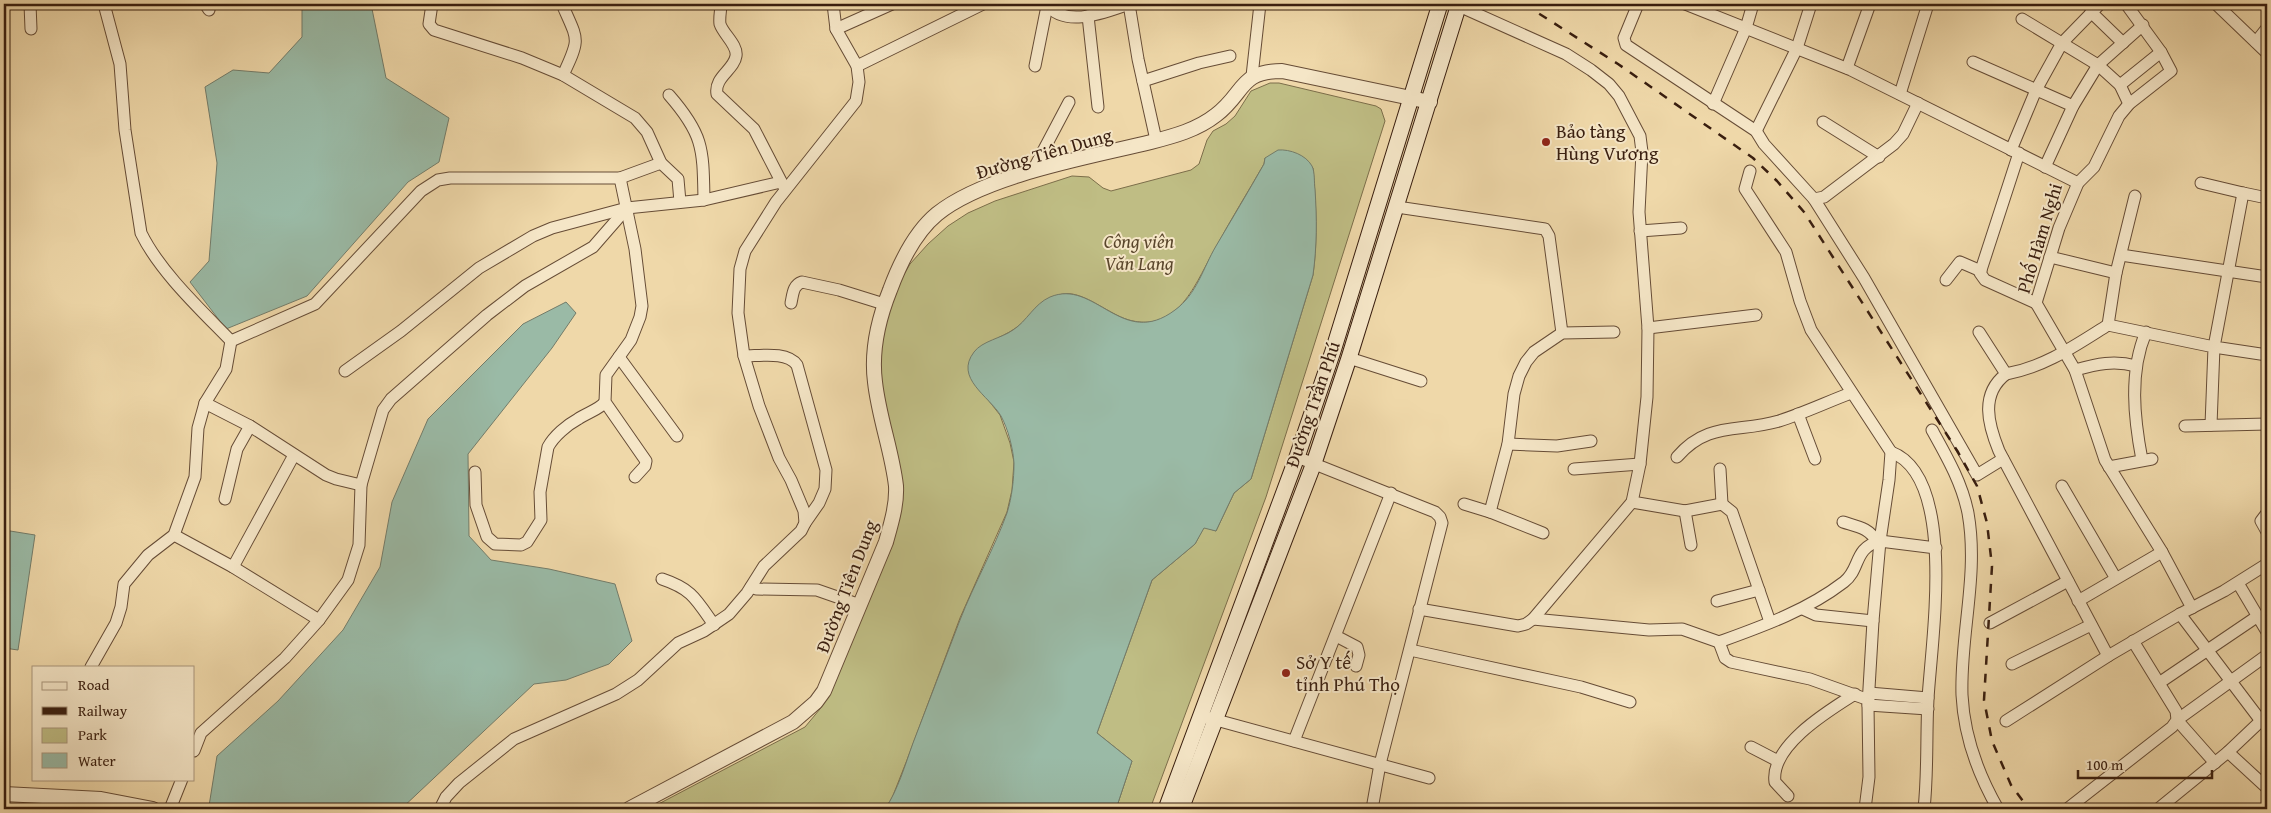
<svg xmlns="http://www.w3.org/2000/svg" width="2271" height="813" viewBox="0 0 2271 813" font-family="'Gentium Book Plus',serif">
<rect width="100%" height="100%" fill="#efd8a9"/>
<filter id="stains"><feTurbulence type="fractalNoise" baseFrequency=".004" numOctaves="4"/><feColorMatrix values="0 0 0 0 .2 0 0 0 0 .09 0 0 0 0 .02 0 0 0 .5 -.17"/></filter>
<radialGradient id="worn" r=".72"><stop offset=".6" stop-color="#630" stop-opacity="0"/><stop offset="1" stop-color="#630" stop-opacity=".3"/></radialGradient>
<path fill="#bfbd84" stroke="#7c6e4a" d="M1270 83H1279L1376 106 1381 109 1385 121 1266 497 1150 809H1116L1132 761 1097 733 1152 580 1195 544 1204 527 1216 531 1234 493 1251 479 1313 275C1318 239 1316 204 1313 168L1265 158 1264 164C1248 192 1231 219 1216 247 1197 279 1181 331 1133 321 1111 317 1084 290 1063 294 1040 298 1036 310 1021 324 1014 330 1006 334 998 338L985 396 1000 415 1010 443 1014 462 1012 490 1007 512 960 618 907 760 892 798 885 809H649L805 727 820 709 848 647 895 517 876 363 894 292 910 264 928 244 948 226 968 213 995 201 1072 176 1089 177 1103 188 1111 191 1191 170 1199 164 1207 140 1213 131 1226 124 1235 116 1251 91Z"/>
<g fill="#9abaa6" stroke="#737c6a">
<polygon points="302,4 371,4 386,78 449,118 439,162 408,182 307,296 226,329 190,282 209,261 217,163 205,87 233,70 269,73 302,37"/>
<path d="M1278 150C1290 149 1306 155 1312 166 1315 172 1314 182 1315 189 1317 219 1317 246 1313 275L1251 479 1234 493 1216 531 1204 528 1195 544 1152 580 1097 733 1132 761 1116 809H885C898 790 905 765 913 743 929 702 944 661 960 620 974 584 994 549 1007 513 1012 497 1014 479 1014 463 1013 448 1008 429 1001 416 989 396 954 378 974 352 982 341 1002 338 1013 330 1027 321 1034 304 1050 297 1095 278 1122 350 1175 310 1197 294 1203 268 1216 246 1232 219 1248 192 1264 164L1265 158Z"/>
<polygon points="566,302 576,313 552,348 468,454 469,536 491,560 549,569 615,584 632,641 609,664 566,680 534,684 401,809 221,809 209,806 217,756 278,701 343,630 380,567 392,502 428,419 523,324"/>
<polygon points="4,530 35,535 18,650 4,648"/>
</g>
<g fill="none" stroke-linecap="round" stroke-linejoin="round">
<g stroke="#664c36" stroke-width="13">
<g id="minor">
<polyline points="30,4 31,29"/>
<path d="M104 4 120 64 125 130 141 233C160 272 201 310 231 341"/>
<polyline points="205,4 209,10"/>
<polyline points="432,4 429,24 434,30 522,58 563,75 635,118 647,132 661,163 678,179 680,202"/>
<path d="M562 4C578 41 581 37 563 75"/>
<path d="M721 4C721 10 719 17 720 24 723 34 738 45 736 56 734 70 714 77 717 94L754 129 784 187"/>
<path d="M1046 4C1066 29 1105 12 1129 4"/>
<polyline points="1129,4 1138,59 1156,140"/>
<polyline points="1638,4 1624,38 1626,45 1756,131 1764,144 1814,199 1824,197 1894,144 1903,134 1918,103"/>
<polyline points="1685,4 1851,70 2078,183"/>
<polyline points="2126,4 2161,52 2171,71 2129,104 2119,116 2094,167 2078,183 2059,228 2036,303 2075,370 2105,460 2162,552 2192,608"/>
<polyline points="2216,4 2267,53"/>
<polyline points="2091,12 2123,43"/>
<polyline points="1088,16 1098,107"/>
<polyline points="2022,19 2098,65 2120,85 2129,104"/>
<polyline points="836,29 892,4"/>
<polyline points="2256,42 2267,28"/>
<polyline points="1973,62 2073,106"/>
<polyline points="857,66 983,4"/>
<polyline points="1035,66 1047,6"/>
<polyline points="1847,68 1870,4"/>
<polyline points="1252,76 1260,4"/>
<polyline points="1143,81 1199,63 1230,56"/>
<polyline points="2120,85 2161,52"/>
<polyline points="1900,94 1928,4"/>
<path d="M669 95C704 135 703 149 704 200"/>
<polyline points="1713,104 1746,28 1753,4"/>
<polyline points="1823,122 1879,157"/>
<polyline points="1756,131 1797,48 1811,4"/>
<polyline points="2011,150 2036,90 2062,43 2100,4"/>
<polyline points="2019,153 1980,273 1985,280 2036,303"/>
<polyline points="2045,167 2073,106 2098,65 2143,25"/>
<polyline points="1750,171 1745,189 1786,252 1800,301 1811,330 1891,452 1889,480 1880,541 1873,621 1868,705 1869,777 1865,809"/>
<polyline points="1032,172 1069,102"/>
<polyline points="620,178 635,249 642,306 640,317 631,340 606,375 605,402 646,461 645,466 635,477"/>
<polyline points="2201,183 2243,193"/>
<polyline points="2267,198 2243,193 2214,347 2267,355"/>
<polyline points="1814,199 1864,278 1977,475 2003,459"/>
<polyline points="1397,207 1545,229 1549,236 1562,333"/>
<polyline points="1640,231 1681,228"/>
<polyline points="2121,255 2267,277"/>
<polyline points="2050,257 2116,273"/>
<polyline points="1946,280 1960,262 1981,271"/>
<path d="M791 303C793 294 793 285 802 282L839 290 884 304"/>
<polyline points="2108,325 2116,273 2135,196"/>
<polyline points="1648,328 1756,315"/>
<path d="M1979 332 2006 374C1980 394 1988 424 1999 451L2108 656 2180 614 2224 591 2267 564"/>
<polyline points="231,341 315,304 421,191 438,180 450,178 620,178 661,163"/>
<path d="M744 356C760 356 787 351 797 365L826 470 825 489 819 503 805 523"/>
<polyline points="619,357 677,436"/>
<polyline points="1349,358 1421,381"/>
<path d="M2075 370C2097 364 2114 360 2136 366"/>
<polyline points="345,371 401,331 479,268 533,236 552,228 627,208 704,200 781,182"/>
<path d="M2006 374C2045 367 2076 345 2108 325L2214 347 2211 425"/>
<polyline points="205,403 250,426 326,475 336,479 361,485"/>
<polyline points="1798,414 1815,459"/>
<polyline points="2185,426 2267,424"/>
<path d="M1932 430C1947 457 1962 483 1968 513 1979 575 1960 634 1962 695 1964 736 1978 774 1998 809"/>
<polyline points="1508,444 1557,446 1591,441"/>
<path d="M1891 452C1958 477 1931 643 1928 699 1926 736 1928 772 1924 809"/>
<polyline points="1297,457 1435,512 1440,517 1442,523 1380,764 1372,809"/>
<path d="M1677 457C1708 421 1738 433 1779 421 1804 413 1827 402 1851 393"/>
<path d="M2142 460C2134 418 2129 372 2146 332"/>
<polyline points="2109,467 2152,459"/>
<polyline points="1574,469 1640,464"/>
<polyline points="1720,469 1722,504"/>
<path d="M475 472 476 505 487 537 495 544 521 545 527 542 541 520 540 492 548 447C554 436 567 425 578 419 586 413 599 410 605 402"/>
<polyline points="2062,486 2115,577"/>
<polyline points="225,499 237,449 250,426"/>
<polyline points="1632,502 1685,511 1722,504 1732,512 1770,622"/>
<polyline points="1464,504 1490,512 1508,444 1514,394 1519,376 1526,362 1534,352 1562,333 1614,332"/>
<polyline points="1685,511 1691,545"/>
<polyline points="1490,512 1543,533"/>
<polyline points="2267,513 2261,521 2267,532"/>
<path d="M1843 522C1855 526 1871 528 1876 542"/>
<polyline points="174,535 233,567 319,620"/>
<polyline points="233,567 294,455"/>
<path d="M662 579C692 589 696 599 714 625"/>
<polyline points="2238,583 2267,632"/>
<polyline points="751,587 756,589 817,590 860,605"/>
<polyline points="1717,601 1759,590"/>
<polyline points="2078,601 2162,552"/>
<polyline points="1419,609 1518,626 1526,624 1533,619 1632,502 1640,464 1647,397 1648,328 1639,212 1642,152 1640,136 1619,96 1609,84 1591,70 1566,54 1459,6"/>
<polyline points="1803,609 1816,615 1873,621"/>
<polyline points="2180,614 2261,721"/>
<path d="M1533 619 1649 630 1682 629 1719 642C1763 626 1806 611 1844 582 1861 569 1853 548 1880 541L1936 548"/>
<polyline points="1990,623 2068,581"/>
<polyline points="1336,636 1357,647 1359,655 1356,666"/>
<polyline points="1719,642 1725,658 1731,662 1810,679 1869,700"/>
<polyline points="1410,650 1581,687 1630,702"/>
<polyline points="2012,664 2091,625"/>
<polyline points="91,667 116,623 121,607 124,584 148,555 174,535 195,477 198,428 205,403 226,369 231,341"/>
<polyline points="2159,683 2258,616"/>
<polyline points="1869,693 1928,698"/>
<polyline points="1868,705 1928,709"/>
<polyline points="1209,718 1429,778"/>
<polyline points="2006,721 2108,656"/>
<polyline points="1294,741 1391,493"/>
<polyline points="1751,747 1778,761"/>
<polyline points="194,751 201,733 285,658 319,620 348,580 359,545 361,485 383,410 391,399 487,315 525,286 593,247 627,208"/>
<polyline points="2228,752 2267,788"/>
<polyline points="2215,763 2177,720 2267,655"/>
<path d="M1788 796 1775 782C1770 746 1828 711 1855 694"/>
<polyline points="170,809 182,779"/>
<polyline points="440,809 446,797 459,783 514,739 616,694 638,680 678,643 704,631 729,614 747,593 764,566 801,531 805,523 804,511 791,480 779,458 759,406 744,356 738,313 740,269 745,251 776,202 856,101 859,82 857,66 836,29 833,4"/>
<polyline points="2067,809 2172,727 2177,720 2176,711 2133,641"/>
<polyline points="2158,809 2228,752 2267,715"/>
</g>
</g>
<g stroke="#664c36" stroke-width="16">
<g id="tertiary">
<polyline points="4,794 101,799 153,809"/>
<path d="M629 809 793 722 816 702 824 691 886 542C891 524 897 505 896 486 892 451 879 418 875 382 871 351 878 320 890 290 900 263 914 233 937 214 985 175 1090 157 1151 142 1174 136 1197 130 1216 115 1245 93 1239 71 1282 71L1430 102"/>
</g>
</g>
<g stroke="#391e0f" stroke-width="17">
<g id="secondary">
<polyline points="1166,809 1297,457 1333,351 1440,4"/>
<polyline points="1181,809 1314,463 1349,358 1459,4"/>
</g>
</g>
<use href="#minor" stroke="#f5e6c7" stroke-width="11"/>
<use href="#tertiary" stroke="#f5e6c7" stroke-width="14"/>
<use href="#secondary" stroke="#f5e6c7" stroke-width="15"/>
<polyline stroke="#391e0f" stroke-width="2.5" stroke-dasharray="9 9" stroke-linecap="butt" points="1524,4 1618,64 1753,158 1777,181 1804,212 1958,452 1977,486 1987,523 1992,566 1984,700 1992,741 2011,785 2029,809"/>
</g>
<g fill="#8f2418" stroke="#f5e6c7" stroke-width="2">
<circle cx="1546" cy="142" r="5"/>
<circle cx="1286" cy="673" r="5"/>
</g>
<g text-anchor="middle" dominant-baseline="central" stroke-width="4" stroke-linejoin="round" paint-order="stroke">
<g font-size="19" fill="#391e0f" stroke="#f5e6c7" text-anchor="start">
<text x="1556" y="131">Bảo tàng<tspan x="1556" dy="22">Hùng Vương</tspan></text>
<text x="1296" y="662">Sở Y tế<tspan x="1296" dy="22">tỉnh Phú Thọ</tspan></text>
</g>
<g font-size="19" fill="#391e0f" stroke="#f5e6c7">
<text transform="translate(1044 153) rotate(-16)">Đường Tiên Dung</text>
<text transform="translate(2039 238) rotate(-73)">Phố Hàm Nghi</text>
<text transform="translate(1312 404) rotate(-71)">Đường Trần Phú</text>
<text transform="translate(846 586) rotate(-69)">Đường Tiên Dung</text>
</g>
<g font-size="19" font-style="italic" fill="#5a462c" stroke="#f5e6c7">
<text x="1139" y="241">Công viên<tspan x="1139" dy="22">Văn Lang</tspan></text>
</g>
</g>
<rect width="2271" height="813" fill="none" stroke="#efd8a9" stroke-width="20"/>
<rect x="5" y="5" width="2261" height="803" fill="none" stroke="#391e0f" stroke-width="2.5"/>
<rect x="10" y="10" width="2251" height="793" fill="none" stroke="#391e0f"/>
<rect x="32" y="666" width="162" height="115" fill="#f5e6c7" stroke="#aa967d"/>
<rect x="42" y="682" width="25" height="8" fill="#f5e6c7" stroke="#aa967d"/>
<text x="78" y="690" font-size="15" fill="#391e0f">Road</text>
<rect x="42" y="707" width="25" height="8" fill="#391e0f" stroke="#aa967d"/>
<text x="78" y="716" font-size="15" fill="#391e0f">Railway</text>
<rect x="42" y="728" width="25" height="15" fill="#bfbd84" stroke="#aa967d"/>
<text x="78" y="740" font-size="15" fill="#391e0f">Park</text>
<rect x="42" y="753" width="25" height="15" fill="#9abaa6" stroke="#aa967d"/>
<text x="78" y="766" font-size="15" fill="#391e0f">Water</text>
<path d="M2078 770v8h134v-8" fill="none" stroke="#391e0f" stroke-width="2.5"/>
<text x="2086" y="770" font-size="15" fill="#391e0f" stroke="#f5e6c7" stroke-width="4" paint-order="stroke">100 m</text>
<rect width="100%" height="100%" filter="url(#stains)"/>
<rect width="100%" height="100%" fill="url(#worn)"/>
</svg>
